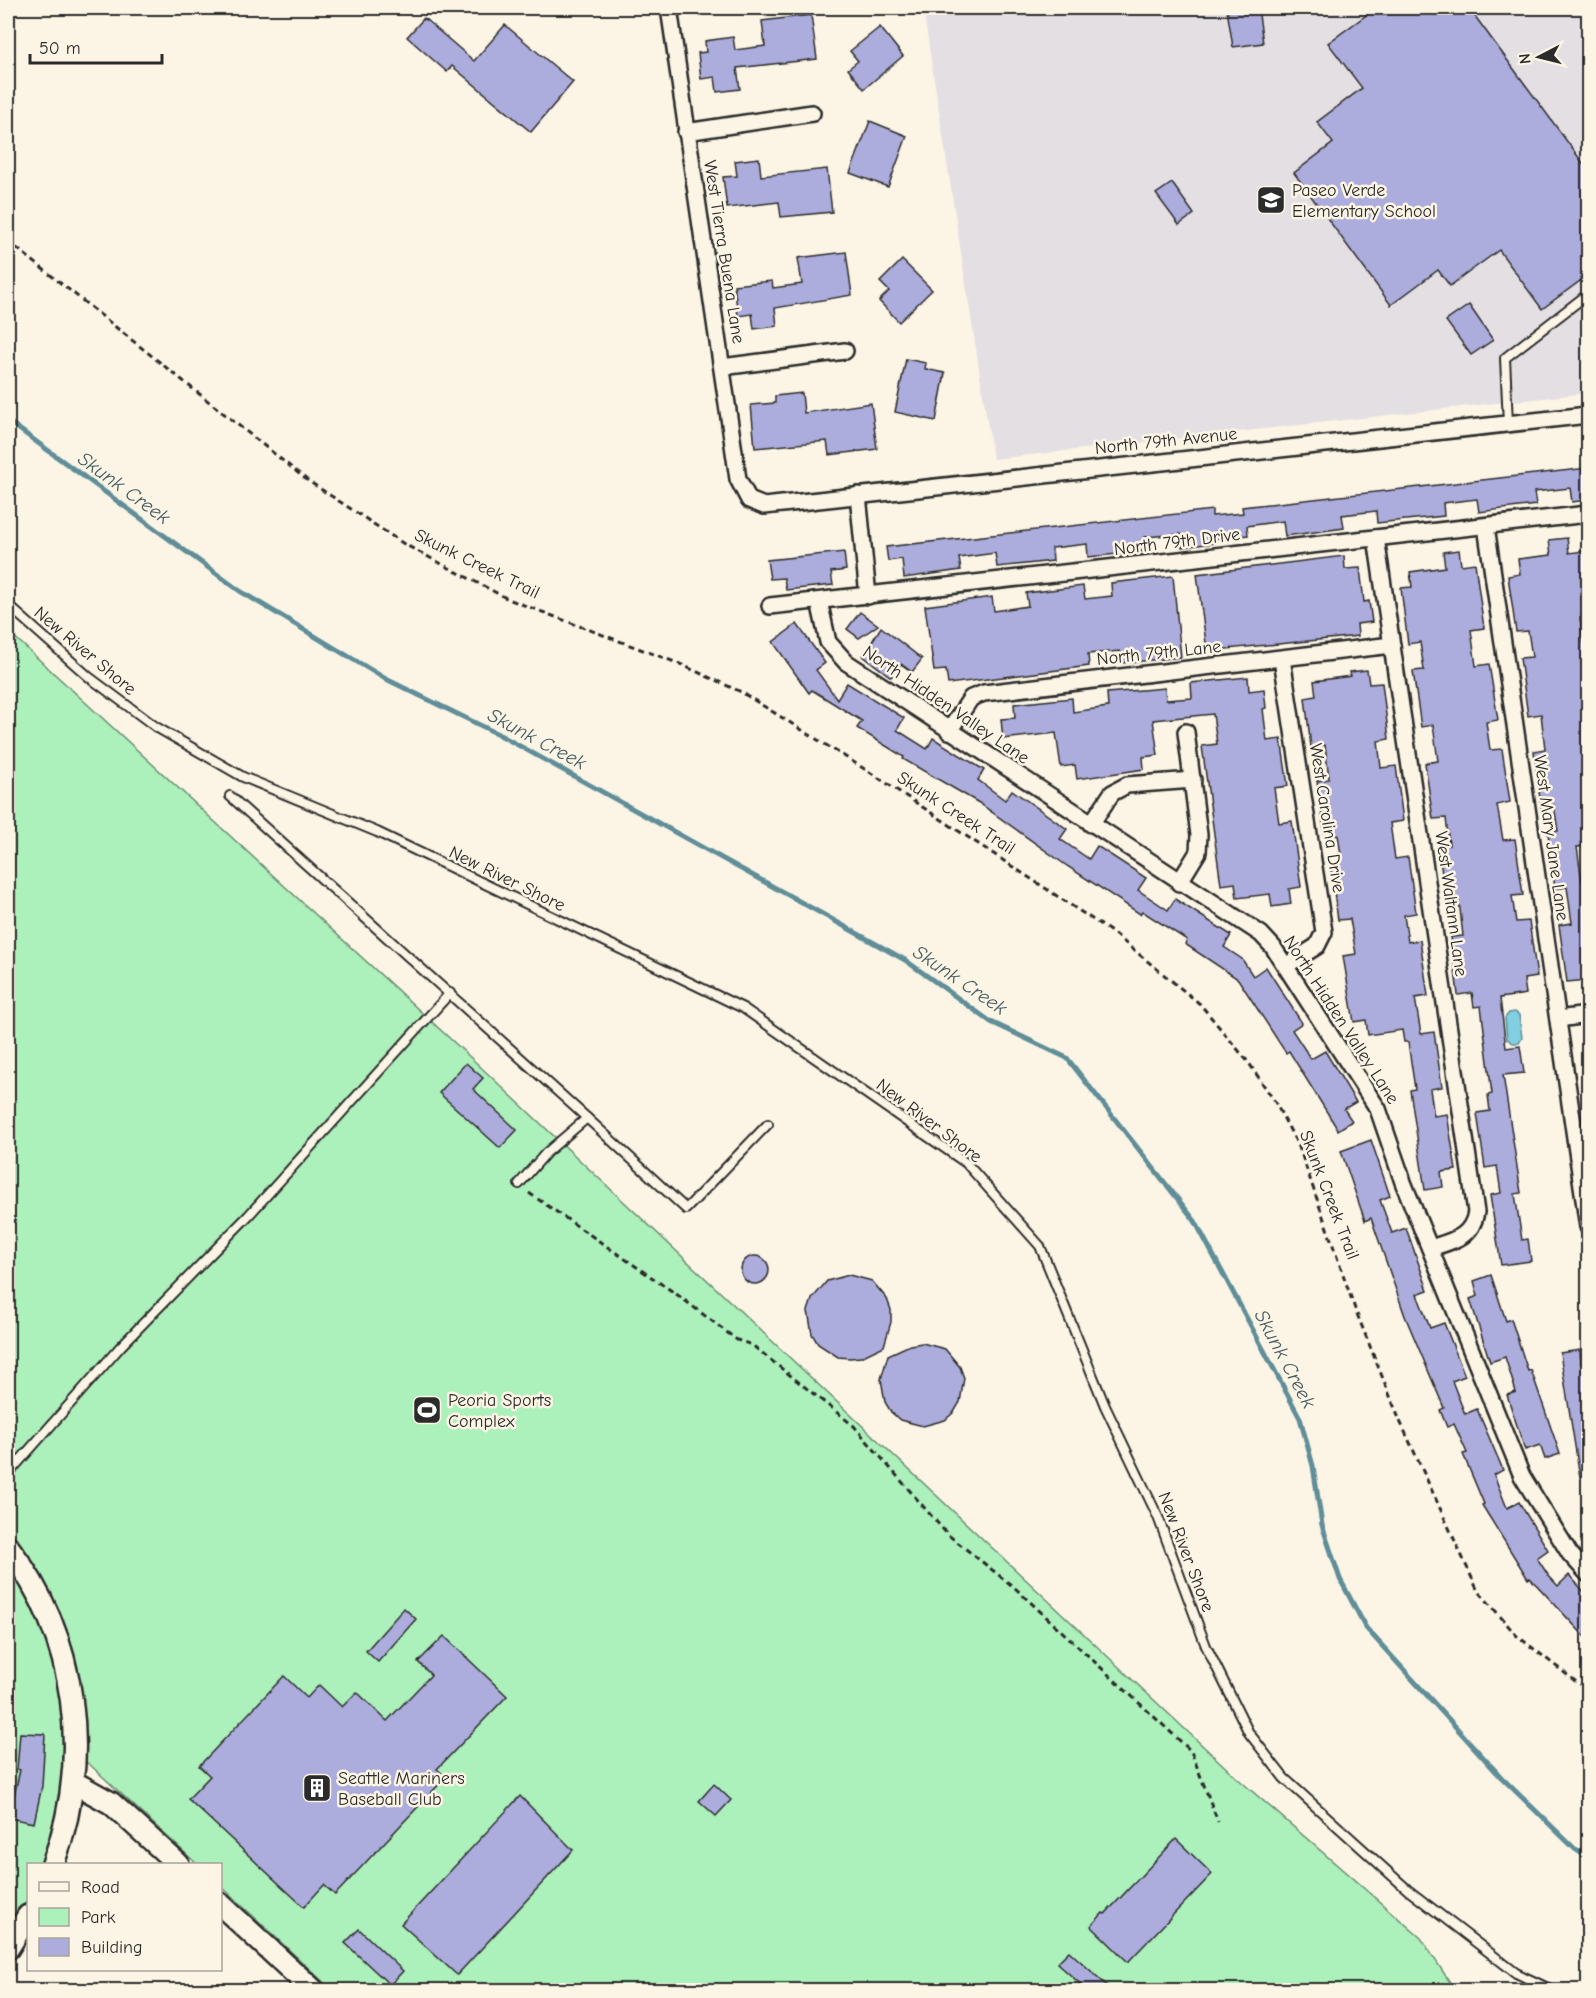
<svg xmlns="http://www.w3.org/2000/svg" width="1596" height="1998" viewBox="0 0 1596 1998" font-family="'Comic Neue',sans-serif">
<rect width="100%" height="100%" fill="#fcf5e5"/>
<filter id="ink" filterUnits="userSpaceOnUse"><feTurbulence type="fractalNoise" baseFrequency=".0167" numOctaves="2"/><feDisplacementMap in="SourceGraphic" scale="12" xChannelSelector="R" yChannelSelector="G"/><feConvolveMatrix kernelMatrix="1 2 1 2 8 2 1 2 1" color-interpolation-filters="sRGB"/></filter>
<g filter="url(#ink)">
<polygon fill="#e4dfe3" points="923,8 1588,8 1588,393 993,459"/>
<polygon fill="#acf0bb" stroke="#6c8e73" stroke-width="1.5" points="8,631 471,1058 1237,1778 1421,1938 1455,1990 332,1990 221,1886 220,1864 197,1864 88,1763 65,1769 63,1794 44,1864 28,1864 28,1899 8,1933"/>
<polygon fill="#82cfe1" stroke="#5f8d98" stroke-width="1.5" points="1515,1012 1519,1015 1522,1038 1519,1043 1513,1043 1507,1039 1505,1018 1509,1013"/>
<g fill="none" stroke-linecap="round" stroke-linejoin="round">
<polyline stroke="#5f8d98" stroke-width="5" points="8,421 240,591 384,678 498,734 905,960 991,1022 1067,1058 1195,1221 1300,1418 1313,1466 1322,1525 1340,1579 1366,1628 1501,1777 1575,1849 1588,1858"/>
</g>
<g fill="#acacdd" stroke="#2b2b2b" stroke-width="1.5">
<polygon points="1258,8 1263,43 1233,47 1227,10"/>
<polygon points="1376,8 1469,8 1588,170 1588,275 1542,309 1499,250 1450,286 1438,270 1391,305 1294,173 1333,143 1317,122 1362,88 1328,43"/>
<polygon points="811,15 817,59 737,68 740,89 717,92 715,77 701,79 698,53 706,52 705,41 733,37 735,50 765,46 762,21"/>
<polygon points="424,18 474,61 505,25 573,82 531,132 452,66 447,72 407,37"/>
<polygon points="880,27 903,56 864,89 848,69 858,61 850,51"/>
<polygon points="870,121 907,136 888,187 850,173"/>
<polygon points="759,158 761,176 827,169 832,212 781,217 779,202 727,208 723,177 737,176 735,161"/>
<polygon points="1172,183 1194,214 1179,225 1156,194"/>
<polygon points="846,252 852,295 775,308 777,326 754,329 752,314 738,316 734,285 772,281 773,288 802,284 798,258"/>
<polygon points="902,260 932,290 899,322 879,301 889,291 880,282"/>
<polygon points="1469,305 1493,340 1471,355 1446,321"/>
<polygon points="906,359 926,363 925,369 945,373 936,421 895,412"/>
<polygon points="802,393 804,413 871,403 877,449 829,455 827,441 755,448 751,405 775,403 775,396"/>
<polygon points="1588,468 1588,500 1572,502 1570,488 1534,492 1536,505 1479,512 1477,499 1443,503 1444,516 1377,523 1376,511 1342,515 1344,528 1285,536 1283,521 1247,526 1248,535 1214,539 1214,543 1182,547 1181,534 1145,537 1147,551 1088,557 1087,544 1052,548 1053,561 997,567 995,553 959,558 961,570 904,578 902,559 888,561 886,547 1212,510 1212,516 1243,513 1242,507"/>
<polygon points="1567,538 1569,553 1584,551 1588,586 1588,617 1580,618 1585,653 1588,653 1588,846 1577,847 1582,881 1585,881 1588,903 1588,980 1567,982 1559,925 1572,923 1567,887 1555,889 1548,833 1558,831 1554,805 1541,807 1534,751 1545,749 1541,714 1528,716 1520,658 1532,657 1528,631 1516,632 1508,576 1520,574 1518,559 1551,555 1549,540"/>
<polygon points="1459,550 1461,565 1475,563 1484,628 1471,630 1476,666 1489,664 1498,720 1486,722 1490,750 1502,749 1510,802 1497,805 1503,840 1515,839 1523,895 1512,896 1516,922 1529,921 1537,977 1524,979 1526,994 1500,998 1506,1048 1520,1046 1524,1073 1503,1075 1521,1193 1515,1194 1522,1240 1528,1239 1531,1261 1501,1265 1490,1195 1501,1193 1497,1166 1485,1168 1477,1113 1490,1111 1488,1095 1492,1094 1481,1006 1474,1007 1472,993 1458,995 1451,937 1463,936 1459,900 1446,902 1438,846 1449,845 1446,818 1433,819 1425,763 1438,761 1433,725 1421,727 1413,671 1424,670 1420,642 1408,644 1401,588 1412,587 1410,572 1445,567 1443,552"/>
<polygon points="844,552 846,570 831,572 833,585 786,590 784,578 770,579 767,560"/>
<polygon points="1344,556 1345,569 1360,568 1364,602 1369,601 1372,622 1357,624 1358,636 1207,651 1197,574"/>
<polygon points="1173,576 1181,657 1122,663 1120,651 1088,654 1089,666 948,684 946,670 934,671 925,606 992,597 994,611 1028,606 1026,593 1083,586 1085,599 1112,596 1111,583"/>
<polygon points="860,612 878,625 859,638 847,629"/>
<polygon points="797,624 825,663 816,670 837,699 847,683 904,718 897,730 927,749 933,738 984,770 978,780 1005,800 1012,790 1067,829 1060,839 1089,859 1097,846 1146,878 1138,890 1168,910 1175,899 1231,935 1224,947 1242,959 1253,976 1266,967 1302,1023 1292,1030 1311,1059 1325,1051 1356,1102 1344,1109 1352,1121 1338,1130 1289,1051 1286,1053 1238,979 1185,944 1187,940 1142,911 1140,914 1067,866 979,803 903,759 904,757 857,728 862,721 812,690 809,693 773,642"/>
<polygon points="881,627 922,659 912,672 901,664 891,677 863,656"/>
<polygon points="1367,670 1369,684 1382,683 1389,739 1378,741 1381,768 1396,766 1403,821 1390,823 1395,859 1408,857 1416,913 1404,915 1408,942 1420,940 1428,996 1415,998 1421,1034 1434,1032 1442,1087 1430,1089 1434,1116 1447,1114 1456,1170 1441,1172 1443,1187 1425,1190 1410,1090 1415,1089 1408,1042 1404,1042 1402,1030 1368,1035 1366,1020 1354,1022 1343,956 1356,954 1350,919 1338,920 1330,864 1342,862 1338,835 1325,837 1317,781 1329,779 1325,745 1311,747 1305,698 1316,696 1314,681 1351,676 1350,672"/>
<polygon points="1248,677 1249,691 1264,689 1266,708 1263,709 1267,741 1281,739 1288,786 1274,788 1279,823 1292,821 1301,887 1289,889 1291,904 1272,907 1270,894 1237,898 1235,883 1221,885 1202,746 1217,744 1213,714 1153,720 1158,755 1143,757 1144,769 1077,779 1075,765 1061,767 1056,733 1003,739 1001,719 1015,718 1014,704 1072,698 1073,712 1108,707 1107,693 1165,688 1166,700 1192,698 1191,683"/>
<polygon points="466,1063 483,1078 473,1089 517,1130 500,1148 439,1093"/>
<polygon points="1371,1140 1390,1196 1380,1200 1392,1233 1406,1228 1428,1290 1417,1294 1430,1328 1444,1323 1465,1376 1452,1381 1465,1414 1477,1409 1503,1470 1494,1475 1507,1508 1519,1502 1548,1550 1537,1558 1548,1575 1558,1586 1569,1575 1588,1596 1588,1640 1530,1578 1528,1579 1482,1505 1484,1504 1463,1454 1467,1453 1454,1424 1447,1427 1440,1410 1444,1408 1405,1316 1371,1218 1365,1221 1341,1151"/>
<circle cx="755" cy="1270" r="14"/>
<polygon points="849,1275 872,1281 887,1299 891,1310 891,1322 884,1346 861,1357 850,1358 838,1357 818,1344 812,1334 808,1311 812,1299 827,1281"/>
<polygon points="1491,1275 1506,1321 1511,1319 1528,1371 1531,1370 1560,1454 1545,1459 1540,1445 1525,1450 1507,1395 1516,1392 1505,1357 1490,1362 1470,1299 1478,1296 1474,1281"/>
<polygon points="922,1343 945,1349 960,1367 964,1378 960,1402 954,1412 945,1420 923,1426 900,1420 891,1412 885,1402 881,1379 888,1355 910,1345"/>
<polygon points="1580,1350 1581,1364 1588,1363 1588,1477 1580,1477 1560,1353"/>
<polygon points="404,1608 416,1619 378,1662 366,1651"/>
<polygon points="444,1636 507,1696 437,1769 446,1777 335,1895 324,1885 304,1907 188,1799 210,1776 199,1766 284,1676 307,1698 319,1685 342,1707 357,1692 387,1721 431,1675 418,1662"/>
<polygon points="20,1733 45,1734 42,1786 34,1823 9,1818 20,1770 17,1769"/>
<polygon points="714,1784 731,1800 716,1816 699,1801"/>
<polygon points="520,1796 573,1850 457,1975 401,1924"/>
<polygon points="1176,1839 1212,1874 1128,1962 1091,1926 1103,1913 1105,1914"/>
<polygon points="359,1929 403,1971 390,1985 345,1943"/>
<polygon points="1069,1951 1112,1990 1087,1990 1057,1963"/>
</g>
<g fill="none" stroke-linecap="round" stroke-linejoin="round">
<g stroke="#2b2b2b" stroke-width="12">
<g id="lane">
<polyline points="1508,423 1505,358 1588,294"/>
<polyline points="8,605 89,677 156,727 243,777 377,832 743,1008 966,1163 1040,1246 1105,1406 1158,1517 1206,1646 1249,1733 1284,1778 1408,1890 1516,1973 1552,1990"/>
<polyline points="230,796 587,1118 546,1153 519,1184"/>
<polyline points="587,1118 686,1209 768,1124"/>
<polyline points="8,1474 121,1346 248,1216 450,993"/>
</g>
</g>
<g stroke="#2b2b2b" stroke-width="20">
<g id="street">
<polyline points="669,8 738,479 749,500 764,506 1588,415"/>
<polyline points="686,132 812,113"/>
<polyline points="722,367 845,351"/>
<polyline points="858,495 868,596"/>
<polyline points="1486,526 1588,1227"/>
<path d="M1376 538 1476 1212C1472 1238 1452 1241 1430 1248"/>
<polyline points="819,601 828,642 846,662 1261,934 1273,947 1378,1109 1403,1182 1522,1476 1570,1554 1588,1574"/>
<polyline points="770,606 1588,514"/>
<polyline points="1282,659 1324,932 1317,946 1287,965"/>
<polyline points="949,731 971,698 984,693 1392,645"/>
<polyline points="1091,824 1112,793 1127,785 1193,780"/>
<polyline points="1179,883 1198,852 1199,835 1186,732"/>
<polyline points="1558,1019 1588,1015"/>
</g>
</g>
<g stroke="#2b2b2b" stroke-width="26">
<g id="secondary">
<path d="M8 1547C78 1638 92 1758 53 1864"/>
<polyline points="73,1782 111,1803 178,1864"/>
<polyline points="220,1904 313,1990"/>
<polyline points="8,1948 28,1916"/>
</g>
</g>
<g stroke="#2b2b2b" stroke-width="3" stroke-dasharray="6 4.5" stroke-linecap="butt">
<polyline points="8,241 307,480 404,544 508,599 680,664 741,692 871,773 1113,933 1200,1004 1249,1063 1275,1102 1299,1147 1355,1309 1400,1421 1477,1589 1516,1635 1588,1691"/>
<polyline points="529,1193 679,1296 737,1340 752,1345 854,1426 947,1534 1015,1588 1191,1751 1218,1822"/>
</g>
<use href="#lane" stroke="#fcf5e5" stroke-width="8"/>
<use href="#street" stroke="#fcf5e5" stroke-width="15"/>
<use href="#secondary" stroke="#fcf5e5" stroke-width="21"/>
</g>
</g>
<defs>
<g id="school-square" transform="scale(1.5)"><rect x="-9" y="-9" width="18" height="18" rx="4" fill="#2b2b2b" stroke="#fcf5e5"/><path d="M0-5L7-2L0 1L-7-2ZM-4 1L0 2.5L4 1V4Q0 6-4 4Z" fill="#fff"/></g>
<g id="stadium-square" transform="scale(1.5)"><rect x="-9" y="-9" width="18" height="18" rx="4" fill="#2b2b2b" stroke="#fcf5e5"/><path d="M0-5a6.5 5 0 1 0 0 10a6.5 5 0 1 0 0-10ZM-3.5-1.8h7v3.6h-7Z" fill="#fff"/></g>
<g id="building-square" transform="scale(1.5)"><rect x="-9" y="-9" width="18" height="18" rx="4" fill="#2b2b2b" stroke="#fcf5e5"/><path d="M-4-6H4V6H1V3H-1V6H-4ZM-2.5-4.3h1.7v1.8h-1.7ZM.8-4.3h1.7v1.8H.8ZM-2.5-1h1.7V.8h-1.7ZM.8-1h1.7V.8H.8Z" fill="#fff"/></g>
</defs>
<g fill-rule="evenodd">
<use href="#school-square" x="1271" y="200"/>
<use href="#stadium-square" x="427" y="1410"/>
<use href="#building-square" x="317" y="1788"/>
</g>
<g text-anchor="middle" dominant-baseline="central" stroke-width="5" stroke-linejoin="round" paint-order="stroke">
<g font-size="18" fill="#2b2b2b" stroke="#fcf5e5" text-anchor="start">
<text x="1292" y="190">Paseo Verde<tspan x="1292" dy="21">Elementary School</tspan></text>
<text x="448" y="1400">Peoria Sports<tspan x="448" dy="21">Complex</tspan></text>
<text x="338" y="1778">Seattle Mariners<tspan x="338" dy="21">Baseball Club</tspan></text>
</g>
<g font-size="18" fill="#2b2b2b" stroke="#fcf5e5">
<text transform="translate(724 252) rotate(81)">West Tierra Buena Lane</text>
<text transform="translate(1166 441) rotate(-6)">North 79th Avenue</text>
<text transform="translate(1177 542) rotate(-7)">North 79th Drive</text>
<text transform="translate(477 564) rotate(26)">Skunk Creek Trail</text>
<text transform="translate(85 651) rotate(40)">New River Shore</text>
<text transform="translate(1159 653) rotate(-6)">North 79th Lane</text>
<text transform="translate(946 705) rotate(34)">North Hidden Valley Lane</text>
<text transform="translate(956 813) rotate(33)">Skunk Creek Trail</text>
<text transform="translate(1327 818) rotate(81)">West Carolina Drive</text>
<text transform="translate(1551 838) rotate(82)">West Mary Jane Lane</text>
<text transform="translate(507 879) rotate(26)">New River Shore</text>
<text transform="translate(1451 904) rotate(82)">West Waltann Lane</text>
<text transform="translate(1341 1020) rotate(57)">North Hidden Valley Lane</text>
<text transform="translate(929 1121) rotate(37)">New River Shore</text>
<text transform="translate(1329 1195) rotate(69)">Skunk Creek Trail</text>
<text transform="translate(1186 1552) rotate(69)">New River Shore</text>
</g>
<g font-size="20" font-style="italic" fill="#455c62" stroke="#fcf5e5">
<text transform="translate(124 488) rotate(36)">Skunk Creek</text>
<text transform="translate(537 739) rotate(28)">Skunk Creek</text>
<text transform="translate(960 980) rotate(34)">Skunk Creek</text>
<text transform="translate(1285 1359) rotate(62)">Skunk Creek</text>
</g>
</g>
<rect width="1596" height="1998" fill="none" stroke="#fcf5e5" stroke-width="30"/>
<rect x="15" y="15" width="1566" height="1968" fill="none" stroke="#2b2b2b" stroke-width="2" filter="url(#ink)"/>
<rect x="27" y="1863" width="195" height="108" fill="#fcf5e5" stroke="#a8a49b" stroke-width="1.5"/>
<rect x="39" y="1882" width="30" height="9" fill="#fcf5e5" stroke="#a8a49b" stroke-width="1.5"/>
<text x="81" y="1893" font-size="18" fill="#2b2b2b">Road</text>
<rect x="39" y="1908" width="30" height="18" fill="#acf0bb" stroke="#a8a49b" stroke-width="1.5"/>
<text x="81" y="1923" font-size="18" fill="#2b2b2b">Park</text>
<rect x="39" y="1938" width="30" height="18" fill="#acacdd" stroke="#a8a49b" stroke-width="1.5"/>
<text x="81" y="1953" font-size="18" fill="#2b2b2b">Building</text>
<g transform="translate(1539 57) rotate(263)" stroke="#fcf5e5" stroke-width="4.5" paint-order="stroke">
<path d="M0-4.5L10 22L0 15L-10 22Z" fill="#2b2b2b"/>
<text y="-9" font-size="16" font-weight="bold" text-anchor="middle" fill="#2b2b2b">N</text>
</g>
<path d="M30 54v9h132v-9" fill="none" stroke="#2b2b2b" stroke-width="3"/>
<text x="39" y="54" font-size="18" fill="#2b2b2b" stroke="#fcf5e5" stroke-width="4.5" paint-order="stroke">50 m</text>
</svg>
